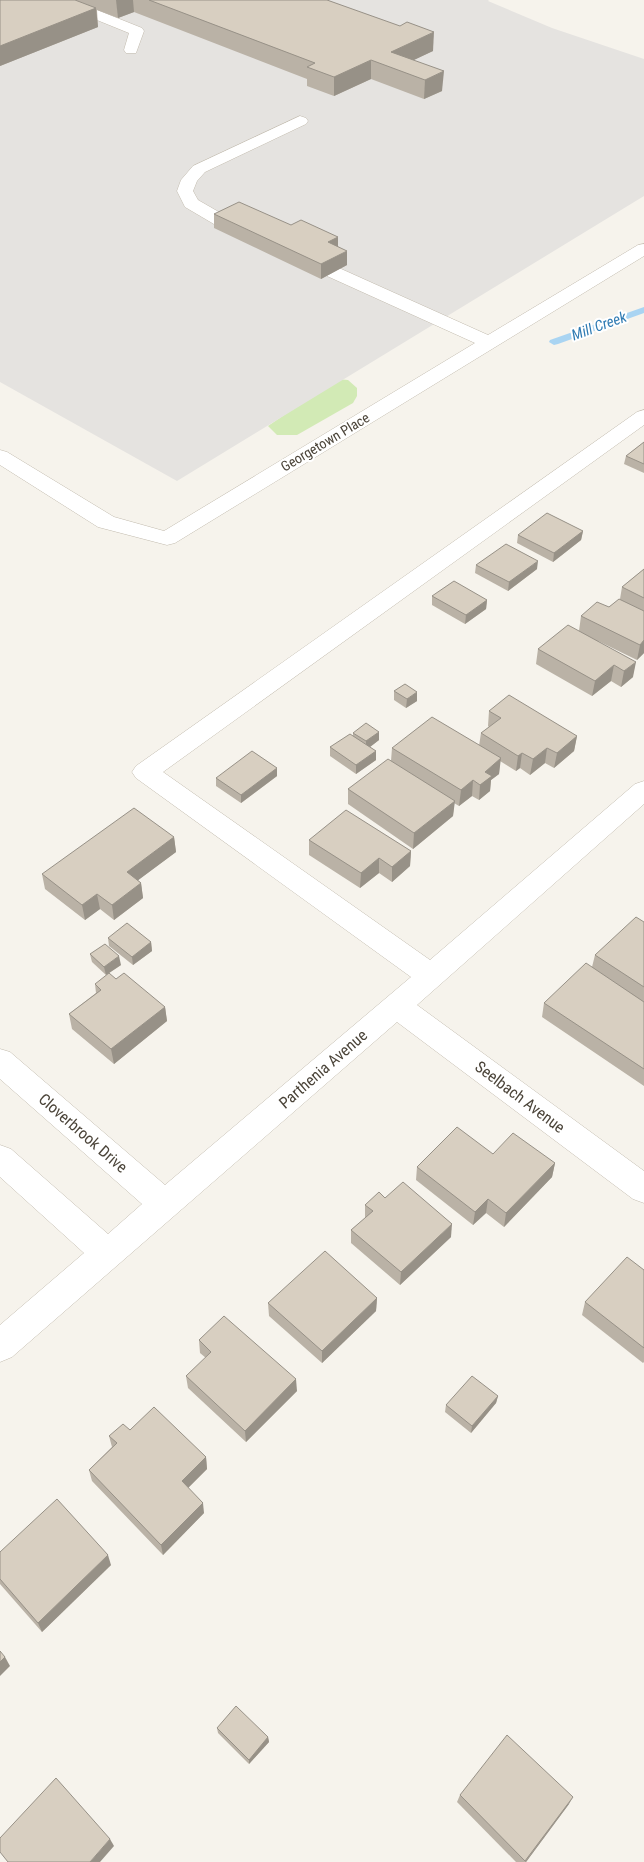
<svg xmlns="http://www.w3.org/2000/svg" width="644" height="1862" viewBox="0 0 644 1862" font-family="'Roboto Condensed',sans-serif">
<rect width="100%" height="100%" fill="#f6f3ec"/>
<polygon fill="#d2eab5" points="337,379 348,380 357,388 357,396 353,403 297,435 277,435 268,426"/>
<polygon fill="#e5e3e0" points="0,0 489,0 488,1 552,28 644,59 644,196 177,481 0,382"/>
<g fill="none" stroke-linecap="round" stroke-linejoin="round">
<polygon fill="#a9d4f2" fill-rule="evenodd" points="644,307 644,313 558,344 554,345 549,342 550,340"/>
<g stroke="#c2bbae" stroke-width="1">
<g id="minor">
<polygon points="53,0 72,0 142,28 144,31 136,53 126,53 124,50 129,33 55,3"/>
<polygon points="300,116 306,118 308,121 306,124 205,172 197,181 193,191 198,200 231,219 234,223 231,227 225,228 219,227 185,207 177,191 181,180 193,166"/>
<polygon points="644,244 644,256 175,543 167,545 98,527 0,465 0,450 7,452 114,517 164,531 475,343 327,276 324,272 327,268 333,267 339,268 488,335 638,245"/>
<polygon points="644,410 644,425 163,772 430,960 635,784 644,781 644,804 417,1005 644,1171 644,1203 633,1199 397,1022 12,1357 0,1362 0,1325 84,1253 0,1177 0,1145 11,1149 108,1234 142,1204 0,1079 0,1049 10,1052 165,1185 411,977 136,778 132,772 136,766 637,412"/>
</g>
</g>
<use href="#minor" fill="#fff" fill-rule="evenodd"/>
</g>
<g fill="#bab2a6">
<polygon points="0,0 327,0 433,51 413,60 442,91 424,99 371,79 334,96 307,86 307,79 134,12 118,18 97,10 98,27 0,66"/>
<polygon points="214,214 291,225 338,237 338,246 347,265 321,279 214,228"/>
<polygon points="644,442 644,473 624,464 626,456"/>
<polygon points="583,531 581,540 553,562 517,543 518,535"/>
<polygon points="476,565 537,569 508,591 475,573"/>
<polygon points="644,569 644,653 637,660 598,641 633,677 621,687 611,681 592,696 536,664 538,649 579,631 581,616 609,607 620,599 622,587"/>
<polygon points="432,596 487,600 486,609 465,624 432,605"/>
<polygon points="394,691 417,701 406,708 394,700"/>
<polygon points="489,711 577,736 574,751 554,768 545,763 530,775 520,768 516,771 500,761 499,774 491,780 490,791 479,800 472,796 459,806 454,803 453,816 413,849 348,804 348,789 391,761 392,748 479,746 481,733 489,727 488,726"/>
<polygon points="379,732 379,740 370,747 376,751 376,760 356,774 330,756 330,747 353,736 353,733"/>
<polygon points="277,768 277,776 241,803 216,786 216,778"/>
<polygon points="174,837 176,852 138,880 141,883 143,898 114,920 100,909 85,920 45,889 42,874"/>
<polygon points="309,840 411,851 410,866 392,882 379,873 360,888 309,855"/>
<polygon points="644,922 644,1086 542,1017 544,1003 592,967 595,955"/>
<polygon points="108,938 151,942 152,951 133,965 109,946"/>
<polygon points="90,954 121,965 106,975 92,962"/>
<polygon points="116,979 165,1007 167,1021 114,1064 72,1029 69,1014 96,993 95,984"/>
<polygon points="493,1154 555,1163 552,1177 504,1227 486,1213 473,1225 416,1180 417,1167"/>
<polygon points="365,1205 451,1237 400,1285 351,1243 351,1230 365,1218"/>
<polygon points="644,1270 644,1362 643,1363 582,1315 585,1302"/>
<polygon points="377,1298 376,1311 322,1363 269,1316 268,1303"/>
<polygon points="199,1340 297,1391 246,1442 188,1388 186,1376 206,1358 200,1353"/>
<polygon points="498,1396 496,1403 471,1433 445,1412 446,1405"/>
<polygon points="109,1436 206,1457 207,1469 188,1488 204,1513 163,1555 92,1481 89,1470 112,1447"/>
<polygon points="0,1552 111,1565 42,1632 0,1584"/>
<polygon points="217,1728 268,1737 269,1742 249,1764 218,1733"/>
<polygon points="460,1795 569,1804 526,1862 516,1862 457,1802"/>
</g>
<g fill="#979187">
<polygon points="116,0 133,0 134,12 118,18"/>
<polygon points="96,8 98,27 0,66 0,46"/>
<polygon points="434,32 433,51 395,69 391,52"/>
<polygon points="371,60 371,79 334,96 334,77"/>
<polygon points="444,71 442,91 424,99 425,80"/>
<polygon points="338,237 338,251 328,242"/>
<polygon points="347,251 347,265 321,279 321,264"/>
<polygon points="583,531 581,540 553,562 554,553"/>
<polygon points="538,561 537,569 508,591 509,582"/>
<polygon points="487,600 486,609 465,624 466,615"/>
<polygon points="644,640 644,653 637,660 640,645"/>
<polygon points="636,662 633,677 621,687 624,671"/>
<polygon points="614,665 611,681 592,696 595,681"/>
<polygon points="417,692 417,701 406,708 407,699"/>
<polygon points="379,732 379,740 366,750 366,741"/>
<polygon points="577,736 574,751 554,768 557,753"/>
<polygon points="547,748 545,763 530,775 533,759"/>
<polygon points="376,751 376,760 356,774 356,765"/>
<polygon points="522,753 520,768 516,771 518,756"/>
<polygon points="501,758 499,774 491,780 490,791 479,800 480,785 485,772"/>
<polygon points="277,768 277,776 241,803 241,795"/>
<polygon points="473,780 472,796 459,806 461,790"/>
<polygon points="455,801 453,816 413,849 414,833"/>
<polygon points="174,837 176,852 129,887 127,872"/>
<polygon points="411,851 410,866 392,882 392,867"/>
<polygon points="379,858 379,873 360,888 361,873"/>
<polygon points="141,883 143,898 114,920 112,905"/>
<polygon points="97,894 100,909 85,920 82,905"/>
<polygon points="151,942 152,951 133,965 132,957"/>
<polygon points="119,956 121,965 106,975 104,967"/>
<polygon points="165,1007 167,1021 114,1064 111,1049"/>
<polygon points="555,1163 552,1177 504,1227 506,1213"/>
<polygon points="488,1199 486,1213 473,1225 475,1212"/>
<polygon points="452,1224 451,1237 400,1285 401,1272"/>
<polygon points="377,1298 376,1311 322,1363 322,1351"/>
<polygon points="296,1379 297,1391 246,1442 245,1431"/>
<polygon points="498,1396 496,1403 471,1433 472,1426"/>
<polygon points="206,1457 207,1469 184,1492 182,1481"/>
<polygon points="203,1503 204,1513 163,1555 161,1545"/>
<polygon points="108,1555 111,1565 42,1632 38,1623"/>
<polygon points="5,1657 10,1666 0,1676 0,1662"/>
<polygon points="268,1737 269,1742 249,1764 249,1760"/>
<polygon points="573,1797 569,1804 526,1862 525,1862"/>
<polygon points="110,1839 114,1846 100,1862 90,1862"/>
</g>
<g fill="#d8cfc1" stroke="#979187">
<polygon points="0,0 75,0 96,8 0,46"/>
<polygon points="149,0 327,0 400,26 407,22 434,32 391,52 444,71 425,80 371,60 334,77 307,67 315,63"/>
<polygon points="239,202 291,225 301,220 338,237 328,242 347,251 321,264 214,214"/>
<polygon points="644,442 644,464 626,456"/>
<polygon points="547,513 583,531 554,553 518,535"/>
<polygon points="506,544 538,561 509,582 476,565"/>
<polygon points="644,569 644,598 622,587"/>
<polygon points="454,581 487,600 466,615 432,596"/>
<polygon points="619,599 644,611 644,640 640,645 581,616 597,602 609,607"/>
<polygon points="568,625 636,662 624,671 614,665 595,681 538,649"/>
<polygon points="405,684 417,692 407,699 394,691"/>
<polygon points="509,695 577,736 557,753 547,748 533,759 522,753 518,756 481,733 501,718 489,711"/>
<polygon points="432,717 501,758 485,772 492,776 480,785 473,780 461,790 392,748"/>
<polygon points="366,723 379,732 366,741 353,733"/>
<polygon points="350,734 376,751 356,765 330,747"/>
<polygon points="252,751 277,768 241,795 216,778"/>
<polygon points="388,759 455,801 414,833 348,789"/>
<polygon points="134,808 174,837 127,872 141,883 112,905 97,894 82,905 42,874"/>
<polygon points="346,810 411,851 392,867 379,858 361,873 309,840"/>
<polygon points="636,917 644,922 644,987 595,955"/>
<polygon points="127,923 151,942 132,957 108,938"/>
<polygon points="105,944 119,956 104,967 90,954"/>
<polygon points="586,963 644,1002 644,1069 544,1003"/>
<polygon points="109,973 116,979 124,973 165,1007 111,1049 69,1014 101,990 95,984"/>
<polygon points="457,1127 493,1154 513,1133 555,1163 506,1213 488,1199 475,1212 417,1167"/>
<polygon points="403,1182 452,1224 401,1272 351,1230 373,1211 365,1205 379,1192 385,1198"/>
<polygon points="325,1251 377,1298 322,1351 268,1303"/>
<polygon points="627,1257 644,1270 644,1348 585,1302"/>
<polygon points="224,1316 296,1379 245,1431 186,1376 211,1352 199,1340"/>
<polygon points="472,1376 498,1396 472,1426 446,1405"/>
<polygon points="154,1407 206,1457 182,1481 203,1503 161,1545 89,1470 117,1443 109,1436 123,1424 130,1430"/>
<polygon points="57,1499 108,1555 38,1623 0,1579 0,1552"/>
<polygon points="0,1651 5,1657 0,1662"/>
<polygon points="236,1706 268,1737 249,1760 217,1728"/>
<polygon points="507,1735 573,1797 525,1861 460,1795"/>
<polygon points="56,1778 110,1839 90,1862 8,1862 0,1852 0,1838"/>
</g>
<g text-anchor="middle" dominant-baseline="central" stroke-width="4" stroke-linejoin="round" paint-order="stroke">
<g font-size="14" fill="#4b4439" stroke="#fff">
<text transform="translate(325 442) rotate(-31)">Georgetown Place</text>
</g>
<g font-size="15" font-style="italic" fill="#2e7ab2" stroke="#fff">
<text transform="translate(599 326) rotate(-20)">Mill Creek</text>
</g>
<g font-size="16" fill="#4b4439" stroke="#fff">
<text transform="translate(323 1069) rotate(-41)">Parthenia Avenue</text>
<text transform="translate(520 1097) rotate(37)">Seelbach Avenue</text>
<text transform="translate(83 1133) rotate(41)">Cloverbrook Drive</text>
</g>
</g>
</svg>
